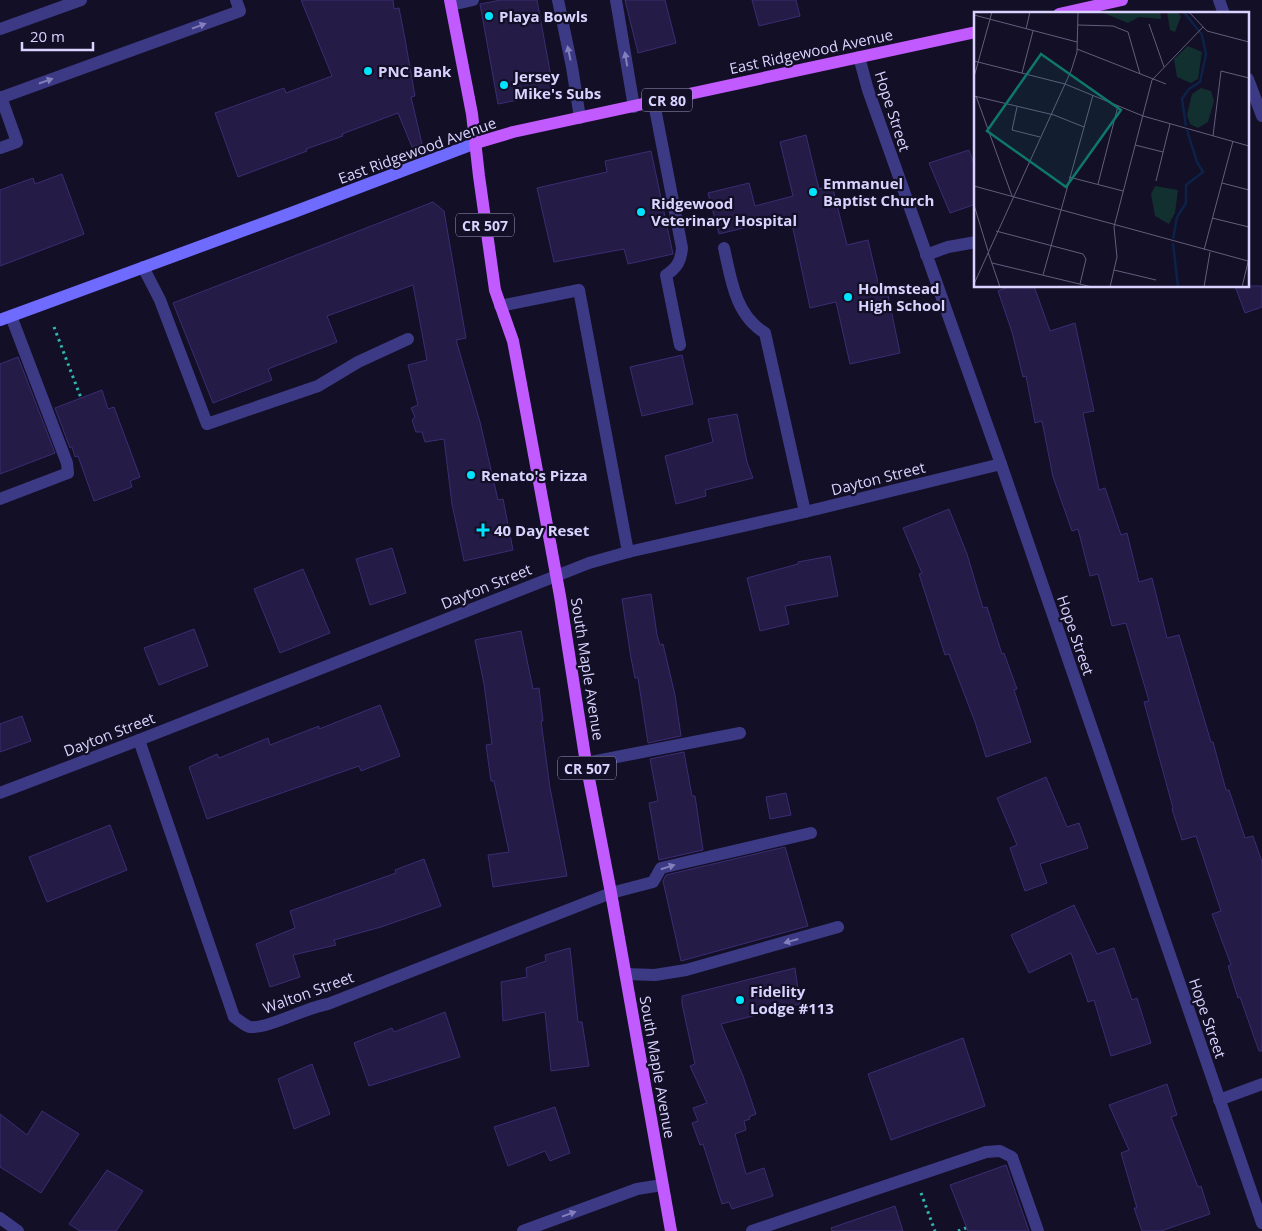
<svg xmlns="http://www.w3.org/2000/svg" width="1262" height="1231" viewBox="0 0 1262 1231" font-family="'Open Sans',sans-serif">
<rect width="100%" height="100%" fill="#130f26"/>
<g fill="#241b47" stroke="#3b2d73">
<polygon points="301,0 393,0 394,9 399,8 405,39 415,96 411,97 422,144 412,147 398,113 342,134 343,136 306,149 307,151 238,177 215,113 284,88 286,93 332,76"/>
<polygon points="501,0 537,0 554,93 498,104 480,4"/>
<polygon points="625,0 665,0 676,43 638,53"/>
<polygon points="752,0 796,0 800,16 759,26"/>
<polygon points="806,135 819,189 832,185 847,245 868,240 880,291 887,290 900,353 850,364 836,302 810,308 792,224 782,227 780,219 719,234 708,193 749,183 755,206 793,196 780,142"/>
<polygon points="969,150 976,170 976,204 950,213 929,163"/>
<polygon points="651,151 673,254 628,264 624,249 554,262 537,188 607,172 605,161"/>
<polygon points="62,174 84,234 0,266 0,190 33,178 35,184"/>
<polygon points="433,202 444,211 466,338 456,340 480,422 498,500 503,499 513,550 464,561 452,504 444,439 425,442 422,432 416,432 412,420 415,417 411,408 418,405 408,365 427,360 413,285 327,316 337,342 268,369 272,380 213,403 173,303"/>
<polygon points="1011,286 1034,286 1050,331 1075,323 1094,411 1083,413 1099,490 1105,488 1121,535 1127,533 1139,582 1152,578 1167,638 1179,635 1211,742 1213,742 1226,790 1229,790 1245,838 1253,836 1262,862 1262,1051 1259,1051 1240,997 1238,998 1228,966 1231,965 1212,914 1221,911 1196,836 1182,840 1172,809 1173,808 1144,702 1149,701 1126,623 1112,626 1098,574 1090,576 1078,529 1072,531 1053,477 1042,421 1035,423 1026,376 1023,377 1012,332 998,291"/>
<polygon points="1235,286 1262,286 1262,307 1245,313"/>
<polygon points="682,355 693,404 642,416 630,367"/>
<polygon points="18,357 55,453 0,474 0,364"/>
<polygon points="102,390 108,409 114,407 140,477 130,481 132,487 94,501 78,456 75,457 72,447 70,448 55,408"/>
<polygon points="737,414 747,462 753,478 705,490 706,496 676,504 665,456 713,442 708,419"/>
<polygon points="949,509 967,554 983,608 987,607 1002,654 1004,653 1017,689 1014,690 1031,742 986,757 975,722 949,654 945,655 919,574 922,573 903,528"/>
<polygon points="392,548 406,593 370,605 356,559"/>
<polygon points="830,556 838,596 785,606 789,624 760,631 747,578 798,564 798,562"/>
<polygon points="303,569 330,633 280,653 254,589"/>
<polygon points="651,594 657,635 660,645 663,644 675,695 681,736 648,743 638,678 635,678 631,658 622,599"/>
<polygon points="194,629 208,666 159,685 144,648"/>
<polygon points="521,631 533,689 539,688 543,721 541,721 550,788 567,876 493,887 488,855 509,852 494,781 491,781 486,745 492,744 484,684 475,640"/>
<polygon points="380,705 400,756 361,771 359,766 207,819 189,767 217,754 219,758 268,738 270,745 319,726 319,729"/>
<polygon points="22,716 31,741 0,752 0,724"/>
<polygon points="684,752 692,796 695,796 703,850 659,860 649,803 658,801 650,759"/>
<polygon points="1046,777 1067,827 1079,823 1088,848 1040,864 1047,883 1025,891 1010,848 1017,845 997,798"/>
<polygon points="786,793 791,815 770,819 766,797"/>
<polygon points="110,825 127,870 47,902 29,857"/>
<polygon points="785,847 808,926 681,961 663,881 666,875"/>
<polygon points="424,859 441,906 381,927 334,940 336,945 293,955 300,977 270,987 256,944 295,928 290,911 396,873 395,870"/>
<polygon points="1074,905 1097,954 1114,948 1132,1000 1137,998 1151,1043 1111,1056 1094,1000 1088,1002 1071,953 1029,973 1011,935"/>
<polygon points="570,948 578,1022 582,1022 589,1066 551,1071 545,1012 503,1021 501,982 527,977 526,968 546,961 545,955"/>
<polygon points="795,968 800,1004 721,1024 743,1076 756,1114 749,1117 750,1119 744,1121 746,1130 735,1134 746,1174 764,1168 773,1196 732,1209 729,1202 722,1204 703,1144 700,1145 692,1123 698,1121 693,1108 707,1103 690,1066 695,1064 682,1004 682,996"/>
<polygon points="445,1012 460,1057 369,1086 354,1043 392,1028 394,1032"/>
<polygon points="963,1038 985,1106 891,1140 868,1074"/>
<polygon points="312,1064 330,1114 294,1129 278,1079"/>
<polygon points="1167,1084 1177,1115 1171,1117 1198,1187 1201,1186 1210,1214 1161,1231 1142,1231 1134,1208 1137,1208 1121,1153 1129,1150 1109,1105"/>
<polygon points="555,1107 570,1153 550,1161 545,1151 508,1166 494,1127"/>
<polygon points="42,1111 79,1134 41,1193 0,1167 0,1114 27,1135"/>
<polygon points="1006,1165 1029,1231 968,1231 950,1185"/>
<polygon points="107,1170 143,1191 116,1231 80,1231 69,1224"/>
<polygon points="895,1206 903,1231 832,1231 831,1228"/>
</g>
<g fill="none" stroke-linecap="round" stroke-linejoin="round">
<g stroke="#2fb8b0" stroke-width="3" stroke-dasharray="2.5 4" stroke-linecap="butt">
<polyline points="54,327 81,398"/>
<polyline points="921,1193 935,1231"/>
<polyline points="958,1231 966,1228"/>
</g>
<g stroke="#3d3a85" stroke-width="12">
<polyline points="558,0 572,67 580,118"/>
<polyline points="616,0 634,107"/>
<polyline points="451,5 473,0"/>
<polyline points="0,29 81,0"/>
<polyline points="0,98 240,11 236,0"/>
<path d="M654 103 682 248C681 261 677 268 666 275L680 345"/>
<polyline points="0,148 17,142 1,97"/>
<path d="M724 248C731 279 735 315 765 333L805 512"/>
<polyline points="926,255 948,247 976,242"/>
<polyline points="143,267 160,300 207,424 318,386 358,362 408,339"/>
<polyline points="500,306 579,290 628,552"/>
<polyline points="0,499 68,473 67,463 11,316"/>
<polyline points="586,763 740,733"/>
<polyline points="611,893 653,882 661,868 811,833"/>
<polyline points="625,974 655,975 686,970 838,927"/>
<polyline points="523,1231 637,1189 662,1185"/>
<polyline points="752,1231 986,1152 1000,1151 1012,1157 1038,1231"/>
</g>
<g stroke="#3d3a85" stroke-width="12">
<polyline points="1219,0 1224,14"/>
<polyline points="859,57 868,90 1001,464 1262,1223"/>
<polyline points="1248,79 1262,116"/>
<path d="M139 740 234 1017C239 1020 245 1026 250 1027 268 1029 307 1007 328 1004L611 893"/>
<polyline points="0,793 139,740 589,563 628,552 805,512 1001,464"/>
<polyline points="1219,1100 1262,1084"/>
<polyline points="0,1218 18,1231"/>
</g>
<polyline stroke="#6f6bff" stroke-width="12" points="0,320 294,212 476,143"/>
<g stroke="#c25bff" stroke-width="12">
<polyline points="450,0 472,114 479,176 495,290 513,341 517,362 560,596 586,763 611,893 671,1231"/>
<polyline points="1059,14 1122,0"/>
<polyline points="476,143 513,132 976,32"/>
</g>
</g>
<defs><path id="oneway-solid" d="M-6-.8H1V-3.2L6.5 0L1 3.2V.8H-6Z" transform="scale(1.25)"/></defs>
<g fill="#837fbc">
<use href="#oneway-solid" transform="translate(199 26) rotate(-20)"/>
<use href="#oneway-solid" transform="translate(569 53) rotate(-102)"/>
<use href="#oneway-solid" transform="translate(626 59) rotate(-100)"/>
<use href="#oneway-solid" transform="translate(46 81) rotate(-19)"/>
<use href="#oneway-solid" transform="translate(668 867) rotate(-18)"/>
<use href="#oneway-solid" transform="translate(791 941) rotate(164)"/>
<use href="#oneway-solid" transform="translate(569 1214) rotate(-20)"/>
</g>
<g fill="#00e5ff" stroke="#130f26" stroke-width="2">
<circle cx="489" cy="16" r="5"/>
<circle cx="368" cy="71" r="5"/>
<circle cx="504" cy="85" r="5"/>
<circle cx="813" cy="192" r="5"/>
<circle cx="641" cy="212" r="5"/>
<circle cx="848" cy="297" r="5"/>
<circle cx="471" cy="475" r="5"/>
<path d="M480.5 522.5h5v5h5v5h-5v5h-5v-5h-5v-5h5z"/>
<circle cx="740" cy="1000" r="5"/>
</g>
<g text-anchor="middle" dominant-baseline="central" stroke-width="4.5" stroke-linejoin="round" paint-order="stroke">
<g fill="#130f26" stroke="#9e99be" stroke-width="1">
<rect x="642" y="88.5" width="50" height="23" rx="4"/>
<rect x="456" y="213.5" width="58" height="23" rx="4"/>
<rect x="558" y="756.5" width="58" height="23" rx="4"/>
</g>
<g font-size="14" font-weight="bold" fill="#d9d4ff">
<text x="667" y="100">CR 80</text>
<text x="485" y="225">CR 507</text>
<text x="587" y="768">CR 507</text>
</g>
<g font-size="15" font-weight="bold" fill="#d9d4ff" stroke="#130f26" text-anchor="start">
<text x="499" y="16">Playa Bowls</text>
<text x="378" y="71">PNC Bank</text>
<text x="514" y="76">Jersey<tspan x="514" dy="17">Mike's Subs</tspan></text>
<text x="823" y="183">Emmanuel<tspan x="823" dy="17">Baptist Church</tspan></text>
<text x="651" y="203">Ridgewood<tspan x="651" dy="17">Veterinary Hospital</tspan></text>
<text x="858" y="288">Holmstead<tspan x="858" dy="17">High School</tspan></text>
<text x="481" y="475">Renato's Pizza</text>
<text x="494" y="530">40 Day Reset</text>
<text x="750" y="991">Fidelity<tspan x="750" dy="17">Lodge #113</tspan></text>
</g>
<g font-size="15" fill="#d9d4ff" stroke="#130f26">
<text transform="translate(811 51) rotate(-12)">East Ridgewood Avenue</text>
<text transform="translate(893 111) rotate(72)">Hope Street</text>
<text transform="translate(417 150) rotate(-20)">East Ridgewood Avenue</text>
<text transform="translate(878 478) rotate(-14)">Dayton Street</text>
<text transform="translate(486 586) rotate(-22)">Dayton Street</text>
<text transform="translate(1076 635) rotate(71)">Hope Street</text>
<text transform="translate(588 669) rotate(81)">South Maple Avenue</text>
<text transform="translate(109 734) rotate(-21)">Dayton Street</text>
<text transform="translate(308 992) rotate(-20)">Walton Street</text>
<text transform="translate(1208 1018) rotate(71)">Hope Street</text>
<text transform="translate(658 1067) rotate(80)">South Maple Avenue</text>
</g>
</g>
<g transform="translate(974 12)">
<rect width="275" height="275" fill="#130f26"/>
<path d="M127 0H186L187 7 165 5 154 11ZM193 0H203L207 4 201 20 196 18ZM214 34 228 40 224 67 217 71 203 65 200 47ZM227 76 237 79 240 89 234 110 224 116 216 112 213 103 218 82ZM181 174 204 178 201 201 195 212 181 204 177 182Z" fill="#12302f"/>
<path fill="none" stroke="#0c2248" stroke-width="2.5" d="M210 0 228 23 232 42 226 70 215 77 208 87 212 114M199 227 203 205 212 191V173L229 160 223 150 213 118M199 231 204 275"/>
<path fill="none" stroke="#625e7d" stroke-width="1" d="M215 0 233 19 275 30M0 3 103 30M175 12 190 55M104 13 139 14 154 20 166 62M52 17 56 0M103 37 192 72M0 49 91 72M48 61 59 19M0 65 18 0M91 72 169 104 275 134M0 84 80 103 110 115M2 84 38 184M43 95 38 118 66 125M239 124 247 59 275 66M161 133 189 140M95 165 149 179M182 169 196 112M248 171 275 178M124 172 144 94M0 174 274 249M0 193 14 239M238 206 275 215M22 219 109 242 112 247 106 272M230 238 259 129M14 240 26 275M18 251 118 275M140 258 182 268M69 263 119 83M0 272 97 59 103 40 104 0M136 275 143 245 140 215 178 68 229 15M230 275 236 240M268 275 275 246"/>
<path fill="#0f766e" fill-opacity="0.15" stroke="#0f766e" stroke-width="2.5" d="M67 42 147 98 92 175 13 119Z"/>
<rect width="275" height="275" fill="none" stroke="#d9d4ff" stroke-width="2.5"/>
</g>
<path d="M22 42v8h71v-8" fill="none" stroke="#d9d4ff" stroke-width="2.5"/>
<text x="30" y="42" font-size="15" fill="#d9d4ff" stroke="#130f26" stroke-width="4" paint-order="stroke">20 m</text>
</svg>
